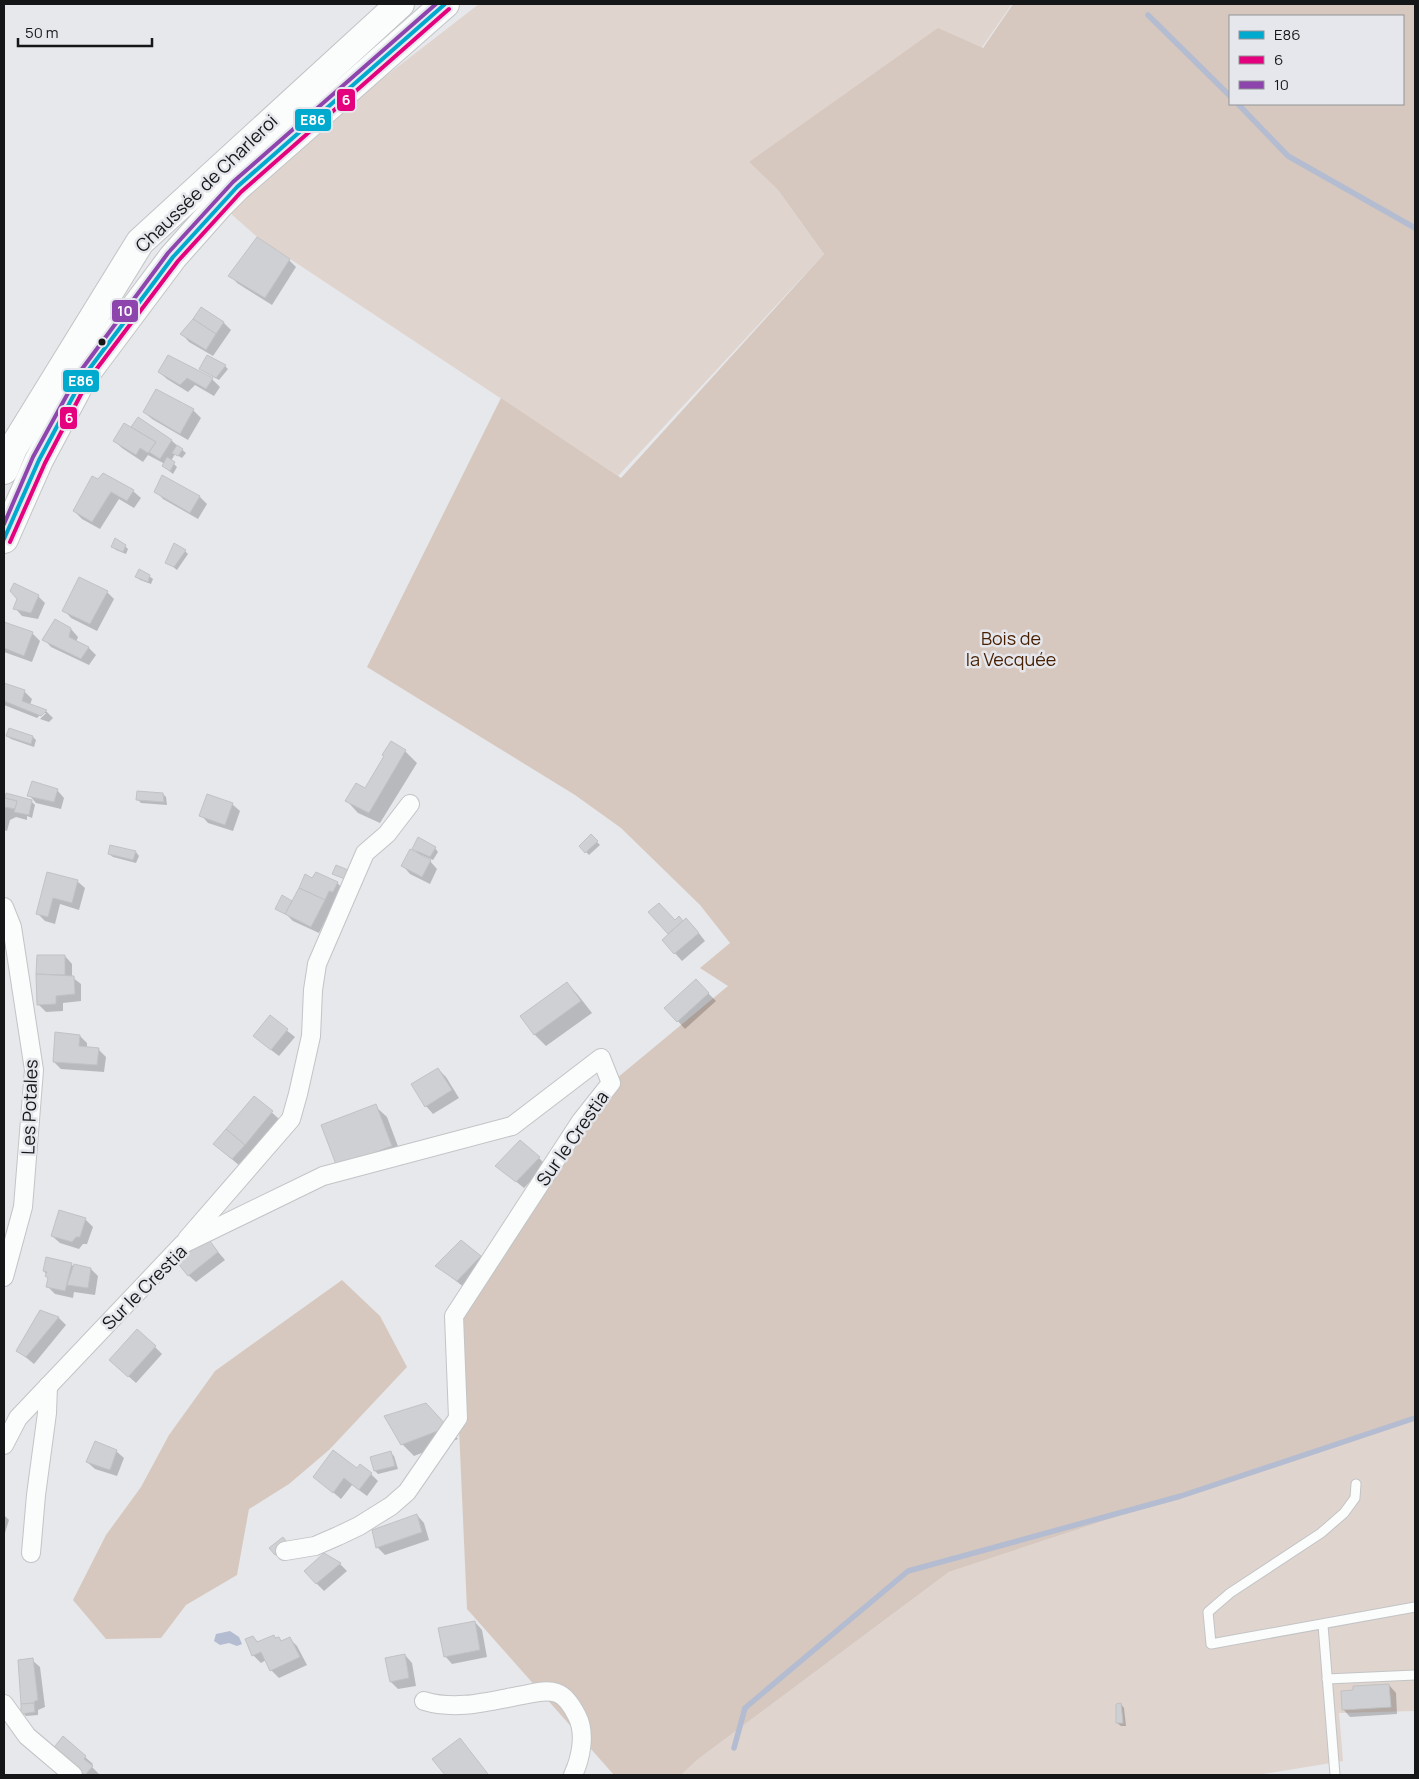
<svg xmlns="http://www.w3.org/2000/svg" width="1419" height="1779" viewBox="0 0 1419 1779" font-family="Manrope,sans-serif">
<rect width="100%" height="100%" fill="#e6e8eb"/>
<g fill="#e0d4ce">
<polygon points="479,4 1012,4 978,53 749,162 778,190 824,254 618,476 257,237 220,204"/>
<polygon points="1415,1418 1415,1711 1339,1713 1343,1761 1257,1775 681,1775 697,1760 949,1572"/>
</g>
<g fill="#d7c8bf" fill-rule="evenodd">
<path d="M1013 4H1415V1418L949 1572 697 1760 681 1775H614L467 1609 454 1316 611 1083 728 986 700 968 730 943 700 905 621 828 575 795 367 667 501 398 621 478 824 254 778 190 749 162 938 28 983 48ZM1230 16H1403V104H1230Z"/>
<polygon points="342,1280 380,1316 407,1367 329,1450 289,1484 249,1509 237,1575 186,1605 161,1638 106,1639 73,1600 106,1535 141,1487 169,1435 215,1371"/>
</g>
<polygon fill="#b3bcd1" points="230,1631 239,1637 242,1644 237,1646 229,1643 220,1645 214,1641 216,1634"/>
<g fill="#0003">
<polygon points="289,260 296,267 272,305 237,283 230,275"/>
<polygon points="201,309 224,323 231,330 213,356 189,342 182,334"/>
<polygon points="168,356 212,379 220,387 214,396 195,385 188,392 167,379 159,372"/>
<polygon points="225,366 228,369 219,380 200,369"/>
<polygon points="157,391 193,410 201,418 188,440 152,419 144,412"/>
<polygon points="138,419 172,441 186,453 182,458 175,454 171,461 177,467 173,474 163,466 165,464 148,455 143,462 122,448 115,441 132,429"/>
<polygon points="163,477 200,497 207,504 198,519 163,499 156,491"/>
<polygon points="93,478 133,491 141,498 134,508 119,499 100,529 82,519 74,511"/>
<polygon points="112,546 125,546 128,549 126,554 116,550"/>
<polygon points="185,551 188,554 177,570 167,562"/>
<polygon points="149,576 153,579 151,584 140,580 137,577"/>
<polygon points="107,592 114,599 97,631 71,618 64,610"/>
<polygon points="38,596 45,603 38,619 22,616 15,608 19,598"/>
<polygon points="4,623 32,633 40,641 32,662 4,652"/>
<polygon points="71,629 78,637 76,642 89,648 96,655 89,665 51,647 44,639"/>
<polygon points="4,684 25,692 32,699 30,705 46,711 53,718 49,722 40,719 46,713 42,713 37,718 4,705"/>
<polygon points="9,730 33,737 36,740 34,747 11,739 7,736"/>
<polygon points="391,743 405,751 417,763 380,823 358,813 347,801 366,789 385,756"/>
<polygon points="57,790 64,798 61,809 36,803 29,795"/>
<polygon points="163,794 166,797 167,805 141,803 138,800"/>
<polygon points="7,798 31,801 35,805 32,818 27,816 27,820 16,817 10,820 7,831 4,830 4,799 10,801"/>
<polygon points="232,804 240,811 233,831 208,823 201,815"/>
<polygon points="591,836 600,845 589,855 580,846"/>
<polygon points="111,847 136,852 139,856 136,863 113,857 109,854"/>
<polygon points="435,848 438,852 433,860 422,855 421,857 430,861 437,869 430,884 410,874 403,866 420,855 414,849"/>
<polygon points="48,873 77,881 85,888 79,910 60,904 55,924 45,921 37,913"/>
<polygon points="312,879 337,883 345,890 337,897 319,933 293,921 287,915 276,909 283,897 292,902"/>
<polygon points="650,912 694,927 705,941 682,961 663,940 670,934"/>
<polygon points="38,956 65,956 72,964 72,977 81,984 81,1001 63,1003 63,1011 46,1012 38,1004"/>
<polygon points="696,981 716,1001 685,1029 666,1008"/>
<polygon points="567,983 578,995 592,1013 546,1046 535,1035 521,1016"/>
<polygon points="270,1017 295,1037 279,1056 262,1043"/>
<polygon points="80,1036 87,1043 87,1048 98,1049 106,1057 104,1072 61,1069 54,1062"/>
<polygon points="438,1069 446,1077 459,1098 433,1114 426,1106"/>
<polygon points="255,1097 279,1119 240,1166 222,1151"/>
<polygon points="375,1106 387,1117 402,1157 350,1177"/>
<polygon points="539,1158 546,1165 524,1188 497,1166"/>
<polygon points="85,1219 93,1227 87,1244 83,1244 79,1249 60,1243 52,1236"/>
<polygon points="207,1239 225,1260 196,1282 188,1275"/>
<polygon points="480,1257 487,1264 465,1288 437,1266"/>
<polygon points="71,1264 74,1267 91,1269 98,1276 95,1295 74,1292 73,1298 55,1294 47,1286 49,1279 44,1271"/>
<polygon points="40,1312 59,1318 66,1325 34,1364 18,1351"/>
<polygon points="155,1347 162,1354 136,1383 118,1367"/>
<polygon points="437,1416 458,1439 414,1456 402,1444"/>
<polygon points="116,1451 124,1458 117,1476 95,1469 87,1462"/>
<polygon points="391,1453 394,1456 398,1469 378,1474 375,1471 372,1457"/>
<polygon points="371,1474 378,1481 367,1496 352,1485 341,1499 315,1477"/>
<polygon points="4,1515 9,1520 4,1536"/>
<polygon points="417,1515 424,1523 429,1540 385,1555 377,1547"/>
<polygon points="324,1554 340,1564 347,1571 324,1591 316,1583"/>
<polygon points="475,1622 482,1630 487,1657 452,1664 445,1656"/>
<polygon points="253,1637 259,1643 279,1638 282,1642 289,1638 297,1646 307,1665 279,1678 271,1670 266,1660 261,1663 253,1655"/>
<polygon points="405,1655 412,1663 416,1686 398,1689 391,1682"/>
<polygon points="32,1660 40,1667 45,1707 38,1710 38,1715 26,1716 23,1713"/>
<polygon points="1389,1685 1396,1693 1397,1714 1350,1717 1343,1709"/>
<polygon points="1121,1704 1124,1708 1126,1726 1121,1726 1117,1723"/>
<polygon points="63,1738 93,1764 91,1766 99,1774 98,1775 83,1775 61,1757"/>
</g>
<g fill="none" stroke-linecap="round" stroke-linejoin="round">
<g stroke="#b3bcd1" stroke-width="5.5">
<polyline points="1148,15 1230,96"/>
<polyline points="1238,104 1288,156 1415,228"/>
<polyline points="734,1748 745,1708 908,1571 1181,1496 1415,1418"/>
</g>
</g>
<g fill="#cfd0d3" stroke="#c1c2c4">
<polygon points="257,237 290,259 265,298 228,276"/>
<polygon points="201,307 224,322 216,334 193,319"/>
<polygon points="193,319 216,334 206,350 180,334"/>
<polygon points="168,355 213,378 206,389 187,378 180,385 158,372"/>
<polygon points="207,355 226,365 216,378 199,369"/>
<polygon points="156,389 194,409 180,434 143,412"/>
<polygon points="138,417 172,440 160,459 149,452 156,442 131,427"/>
<polygon points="124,423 156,442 148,453 140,448 136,455 113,441"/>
<polygon points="177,445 183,449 178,456 172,453"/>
<polygon points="167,457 175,462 170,471 162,466"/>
<polygon points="103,473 134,490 127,501 111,492 92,522 73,511 92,476 98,479"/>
<polygon points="162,475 200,496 190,513 154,492"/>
<polygon points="115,538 126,545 123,552 111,547"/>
<polygon points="174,543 186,550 174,567 165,563"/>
<polygon points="139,569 150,575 148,582 135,577"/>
<polygon points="79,577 108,591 90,624 62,611"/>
<polygon points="14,583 39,595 31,613 13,609 17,599 10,591"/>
<polygon points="55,619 71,628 69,637 89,647 81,659 42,640"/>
<polygon points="4,622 33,632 24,656 4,648"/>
<polygon points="4,683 25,690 22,701 47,710 41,716 4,701"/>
<polygon points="9,728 33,736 31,744 6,736"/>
<polygon points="391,741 406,750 369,813 345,801 356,783 365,788 384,756 382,755"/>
<polygon points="32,781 58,789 54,802 27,796"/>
<polygon points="137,791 163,793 164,802 136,800"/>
<polygon points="6,793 32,800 29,815 14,812 17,801 5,798"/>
<polygon points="207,794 233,803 225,825 199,816"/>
<polygon points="4,798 17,801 15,809 4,807"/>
<polygon points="591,834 598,841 585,853 579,846"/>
<polygon points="418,837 436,847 430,857 412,849"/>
<polygon points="110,845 136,851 133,860 108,854"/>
<polygon points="410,849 431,860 422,877 401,866"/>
<polygon points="336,865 348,870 345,879 332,874"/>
<polygon points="47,872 78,880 72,903 53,898 48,917 36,914"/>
<polygon points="316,872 338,882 333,892 329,891 325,900 299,888 305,874 312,878"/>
<polygon points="299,888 325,900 311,927 285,914"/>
<polygon points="282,895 292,901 285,914 275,909"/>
<polygon points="659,903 675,920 679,916 683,921 668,934 648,912"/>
<polygon points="686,918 699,933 674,954 662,940"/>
<polygon points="37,955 65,955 65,975 36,974"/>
<polygon points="36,974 74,976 75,994 56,996 56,1004 37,1005"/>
<polygon points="696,979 709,993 677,1022 664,1008"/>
<polygon points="567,982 581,1001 534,1035 520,1016"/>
<polygon points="270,1015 288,1029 271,1050 253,1036"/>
<polygon points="55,1032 80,1035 79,1046 99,1048 97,1065 53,1062"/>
<polygon points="438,1068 452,1090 425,1107 411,1084"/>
<polygon points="254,1096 273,1111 245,1145 226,1129"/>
<polygon points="376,1104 392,1146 337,1167 321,1125"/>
<polygon points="226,1129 245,1145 232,1159 213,1144"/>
<polygon points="520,1140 540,1157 516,1182 495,1166"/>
<polygon points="59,1210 86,1218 80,1237 76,1237 72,1242 51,1236"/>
<polygon points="207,1237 218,1252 188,1276 176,1261"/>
<polygon points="461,1240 481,1256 457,1281 435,1266"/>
<polygon points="46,1257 72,1263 65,1291 46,1287 48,1278 45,1276 47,1272 43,1271"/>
<polygon points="74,1264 91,1268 88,1288 67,1285"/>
<polygon points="40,1310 59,1317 26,1357 16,1351"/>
<polygon points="137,1329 156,1346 128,1377 109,1360"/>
<polygon points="426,1403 448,1427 401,1445 384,1416"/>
<polygon points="95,1441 117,1450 110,1470 86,1462"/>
<polygon points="333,1450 357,1468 360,1464 372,1473 359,1490 344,1478 333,1493 313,1477"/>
<polygon points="391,1451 395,1466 374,1471 370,1457"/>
<polygon points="417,1514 422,1532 376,1548 372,1530"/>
<polygon points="283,1537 289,1545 275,1555 269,1548"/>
<polygon points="324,1553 341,1563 316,1584 304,1571"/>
<polygon points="475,1621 480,1650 444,1657 438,1628"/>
<polygon points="274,1635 275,1638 279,1637 281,1641 290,1637 300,1657 270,1671 261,1652 252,1656 245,1639 253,1636 257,1642"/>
<polygon points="405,1654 409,1678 390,1682 385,1658"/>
<polygon points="33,1658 38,1700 35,1701 34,1703 21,1704 18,1660"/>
<polygon points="1389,1684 1391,1707 1342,1710 1341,1691 1353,1690 1353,1686"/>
<polygon points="34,1703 35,1712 21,1714 21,1704"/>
<polygon points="1121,1703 1123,1723 1116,1723 1116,1704"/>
<polygon points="63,1736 86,1756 84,1759 93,1766 85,1775 52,1750"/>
<polygon points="460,1738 488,1774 487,1775 445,1775 432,1759"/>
</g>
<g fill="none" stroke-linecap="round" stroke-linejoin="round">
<g stroke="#c2c4c6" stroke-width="11">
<g id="lane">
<polyline points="1356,1484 1355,1498 1344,1513 1321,1533 1230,1593 1208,1612 1211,1644 1415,1607"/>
<polyline points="1323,1625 1335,1775"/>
<polyline points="1327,1679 1415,1675"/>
</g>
</g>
<g stroke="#c2c4c6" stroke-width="20">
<g id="street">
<polyline points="4,907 12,927 34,1070 23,1207 4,1277"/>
<polyline points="187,1239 291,1119 298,1094 311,1036 313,990 317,964 365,853 387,834 410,804"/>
<polyline points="4,1445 18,1418 183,1244 323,1176 512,1126 601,1058 611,1083 581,1121 454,1316 458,1418 407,1492 391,1506 359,1526 338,1536 315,1546 285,1551"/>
<polyline points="31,1553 36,1495 47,1413 48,1386"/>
<path d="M424 1701C457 1711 490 1701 523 1695 534 1693 546 1689 557 1693 566 1696 573 1708 577 1716 586 1733 581 1758 573 1775"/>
<polyline points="4,1704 27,1736 73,1775"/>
</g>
</g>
<g stroke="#c2c4c6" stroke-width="30">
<g id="primary">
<polyline points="4,470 13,448 140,242 400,4"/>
<polyline points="4,539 39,460 84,376 173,257 220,204 237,187 445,4"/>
</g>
</g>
<use href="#lane" stroke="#fbfcfc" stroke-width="9"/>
<use href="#street" stroke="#fbfcfc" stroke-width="18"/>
<use href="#primary" stroke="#fbfcfc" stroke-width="28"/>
<g stroke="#e5e7ec" stroke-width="8">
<polyline id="bus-1" points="4,539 39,460 84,376 173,257 237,187 445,4"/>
</g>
<g stroke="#e5e7ec" stroke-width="8">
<polyline id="bus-2" points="10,542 45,463 89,379 178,261 241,192 449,9"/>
</g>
<g stroke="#e5e7ec" stroke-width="8">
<polyline id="bus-3" points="4,524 33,457 79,373 168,253 233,182 436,4"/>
</g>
<use href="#bus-1" stroke="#00a9ce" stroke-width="4"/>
<use href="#bus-2" stroke="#e5007d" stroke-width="4"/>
<use href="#bus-3" stroke="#8e44ad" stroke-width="4"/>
</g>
<circle fill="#151617" stroke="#e5e7ec" stroke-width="2" cx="102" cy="342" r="4.5"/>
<g text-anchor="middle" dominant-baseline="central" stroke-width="5" stroke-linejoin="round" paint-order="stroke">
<g font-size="18" fill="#151617" stroke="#e5e7ec">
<text transform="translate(206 183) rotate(-44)">Chaussée de Charleroi</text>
<text transform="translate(29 1107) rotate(-88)">Les Potales</text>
<text transform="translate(572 1138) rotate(-55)">Sur le Crestia</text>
<text transform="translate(144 1287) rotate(-45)">Sur le Crestia</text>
</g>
<g font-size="18" fill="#471f00" stroke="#e5e7ec">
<text x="1011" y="638">Bois de<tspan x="1011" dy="21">la Vecquée</tspan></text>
</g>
</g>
<g stroke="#e5e7ec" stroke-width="2">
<rect x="336" y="88" width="20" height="24" rx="5" fill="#e5007d"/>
<rect x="294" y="108" width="38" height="24" rx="5" fill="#00a9ce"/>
<rect x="111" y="299" width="28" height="24" rx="5" fill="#8e44ad"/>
<rect x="62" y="369" width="38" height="24" rx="5" fill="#00a9ce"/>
<rect x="59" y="406" width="19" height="24" rx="5" fill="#e5007d"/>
</g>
<g font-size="14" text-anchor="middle" font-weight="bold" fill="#fff">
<text x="346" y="105">6</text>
<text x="313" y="125">E86</text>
<text x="125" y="316">10</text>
<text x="81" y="386">E86</text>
<text x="69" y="423">6</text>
</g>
<rect width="1419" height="1779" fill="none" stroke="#151617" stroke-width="10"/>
<rect x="1229" y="15" width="175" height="90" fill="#e5e7ec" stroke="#929397"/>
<rect x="1239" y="31" width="25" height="8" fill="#00a9ce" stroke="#929397"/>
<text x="1274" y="40" font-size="15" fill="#151617">E86</text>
<rect x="1239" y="56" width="25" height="8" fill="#e5007d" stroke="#929397"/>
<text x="1274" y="65" font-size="15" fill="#151617">6</text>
<rect x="1239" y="81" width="25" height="8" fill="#8e44ad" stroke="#929397"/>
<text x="1274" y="90" font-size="15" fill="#151617">10</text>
<path d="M18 38v8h134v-8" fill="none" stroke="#151617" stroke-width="2.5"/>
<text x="25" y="38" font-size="15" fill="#151617" stroke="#e5e7ec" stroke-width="4" paint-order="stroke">50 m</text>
</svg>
